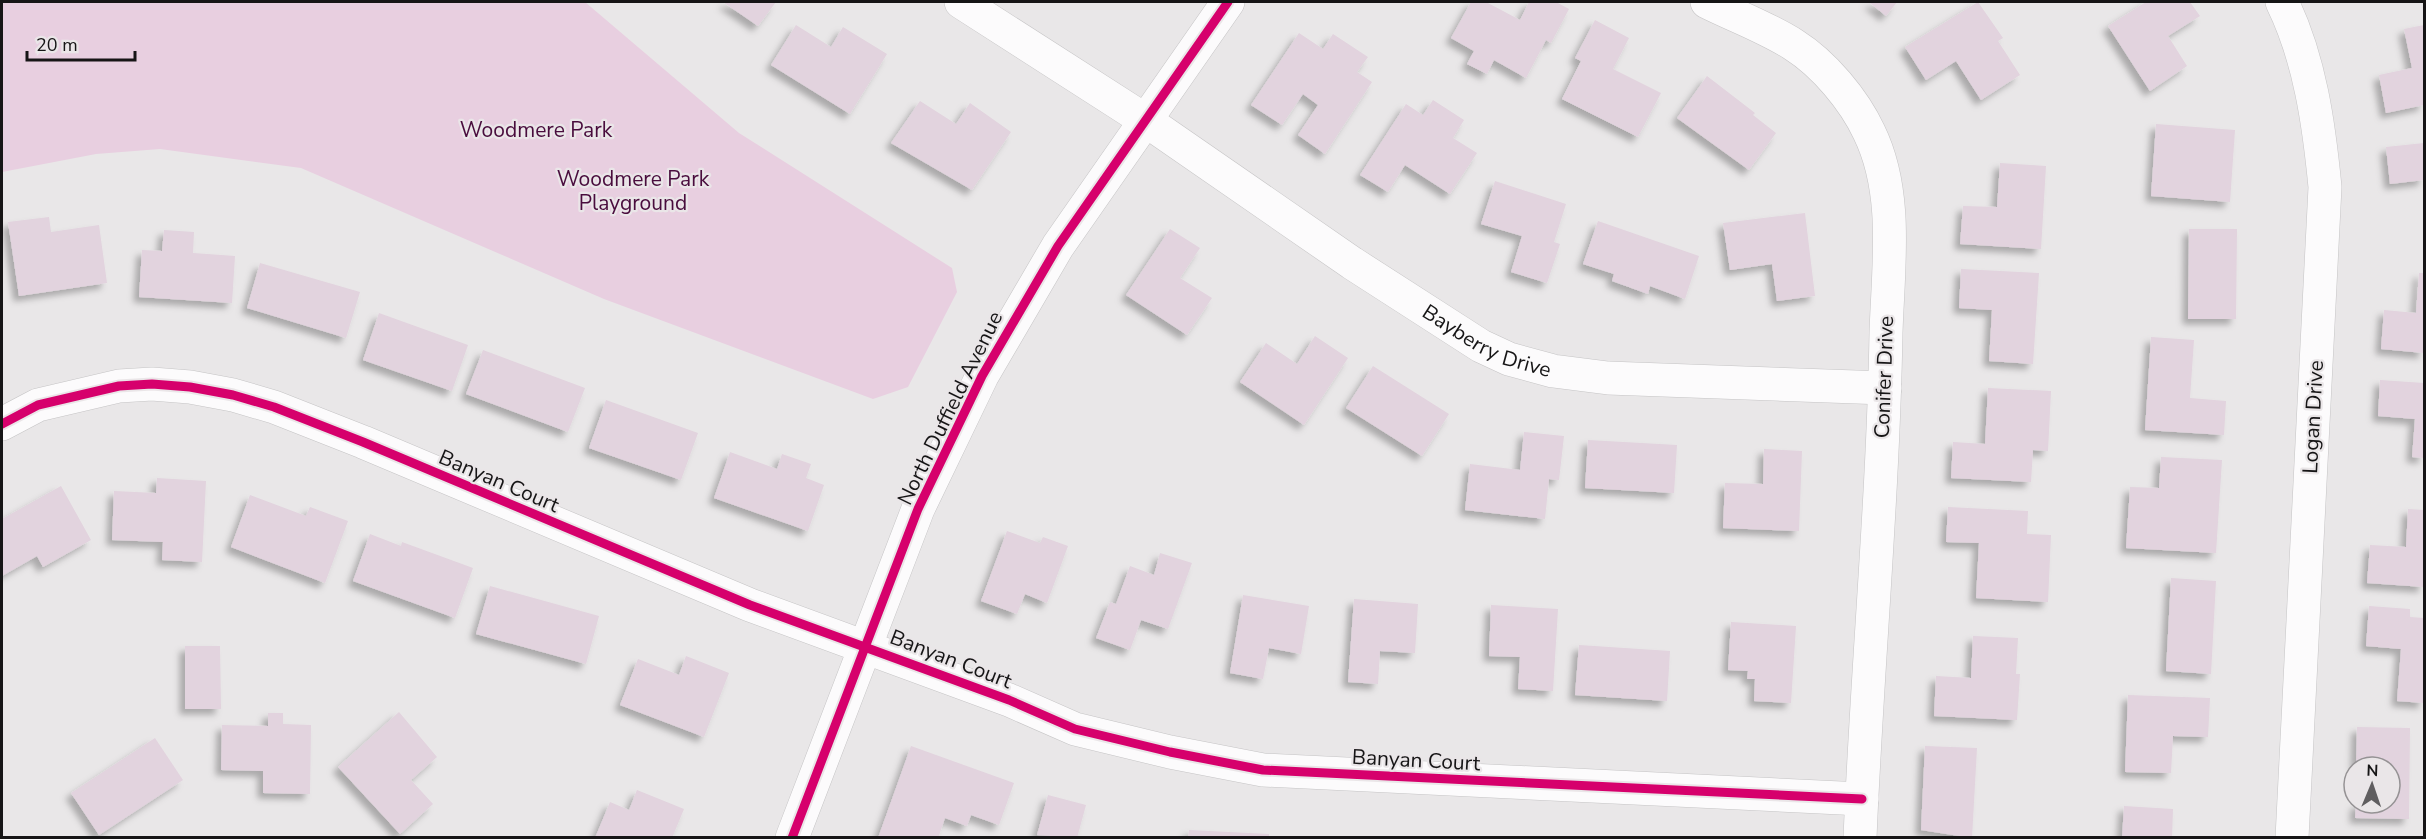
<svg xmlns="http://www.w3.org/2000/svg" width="2426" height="839" viewBox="0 0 2426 839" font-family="'Nunito Sans',sans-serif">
<defs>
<filter id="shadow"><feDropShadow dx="-5.5" dy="5.5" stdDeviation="3" flood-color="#0004"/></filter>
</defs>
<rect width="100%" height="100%" fill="#e9e7e8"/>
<polygon fill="#e8cfe0" points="2,2 585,2 739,133 952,268 957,292 908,387 873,399 604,299 301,168 160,149 96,154 2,172"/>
<g fill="#e2d3de" filter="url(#shadow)">
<polygon points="723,2 776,2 758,26"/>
<polygon points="1471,2 1486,2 1520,20 1529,2 1556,2 1569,9 1551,43 1546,40 1526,78 1494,60 1487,74 1467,64 1474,51 1451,38"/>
<polygon points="1869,2 1897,2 1886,16"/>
<polygon points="1978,2 2003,38 1998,41 2020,75 1981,100 1956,61 1926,80 1905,47"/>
<polygon points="2146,2 2190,2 2200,16 2168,36 2187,66 2150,91 2108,26"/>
<polygon points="1595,20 1629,38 1613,69 1661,93 1638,137 1562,99 1581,61 1575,58"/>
<polygon points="796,25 831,47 843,27 887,54 850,114 771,65"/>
<polygon points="2424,25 2424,105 2386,113 2379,75 2412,68 2404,29"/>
<polygon points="1299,33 1323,49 1333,34 1368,57 1357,72 1372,82 1325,154 1298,135 1318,105 1303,94 1282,125 1251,105"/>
<polygon points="1707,76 1755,113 1753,115 1776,133 1749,170 1677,118"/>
<polygon points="1433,100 1464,120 1453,138 1477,153 1450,194 1405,165 1388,192 1360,175 1406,104 1423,115"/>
<polygon points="920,101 956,124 970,103 1011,132 972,190 891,143"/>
<polygon points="2156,124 2235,130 2230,202 2151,196"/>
<polygon points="2424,143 2424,180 2390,184 2386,147"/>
<polygon points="2000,163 2046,166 2041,249 1960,244 1963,206 1997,207"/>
<polygon points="1495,181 1566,204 1554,242 1560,244 1547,283 1511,272 1522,236 1481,224"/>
<polygon points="1805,213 1815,296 1777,301 1772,264 1730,270 1723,223"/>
<polygon points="49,217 51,232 99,225 107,283 19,296 8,222"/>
<polygon points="1598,221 1699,256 1685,299 1650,286 1648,294 1612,281 1614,274 1583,264"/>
<polygon points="1170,229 1200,248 1180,278 1212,298 1187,335 1126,295"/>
<polygon points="2189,229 2237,229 2236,319 2188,319"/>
<polygon points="164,230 194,232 193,253 235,256 232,303 139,297 142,250 162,251"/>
<polygon points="260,263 360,292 346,338 247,308"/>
<polygon points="1961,269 2039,273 2033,364 1989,361 1992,310 1959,308"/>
<polygon points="2419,273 2424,273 2424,353 2381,349 2384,310 2416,313"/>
<polygon points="379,313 468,345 452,391 363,360"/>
<polygon points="1315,336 1348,358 1304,425 1240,382 1266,343 1297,364"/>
<polygon points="2151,337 2194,340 2190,398 2226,401 2224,435 2145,430"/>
<polygon points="483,350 585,388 568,432 466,394"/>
<polygon points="1373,366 1449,414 1422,456 1346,408"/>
<polygon points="2380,380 2424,383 2424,458 2412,457 2415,419 2378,416"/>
<polygon points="1988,388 2051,391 2048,451 2033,450 2031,482 1951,478 1953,442 1985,444"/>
<polygon points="606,400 698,433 681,480 589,448"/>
<polygon points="1524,432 1564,436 1559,480 1549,479 1545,519 1465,510 1470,464 1520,470"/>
<polygon points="1588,440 1677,445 1674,493 1585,488"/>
<polygon points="1764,449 1802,451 1799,531 1723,528 1725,483 1763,484"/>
<polygon points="730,452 777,469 782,454 811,464 806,478 824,485 808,531 714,498"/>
<polygon points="2161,457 2222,460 2216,553 2126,548 2130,487 2159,488"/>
<polygon points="157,478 206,481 202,562 162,560 163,542 112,540 114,491 156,493"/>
<polygon points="61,486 91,540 43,567 37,556 2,576 2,519"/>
<polygon points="250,495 306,516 310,507 348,521 325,583 231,547"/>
<polygon points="1948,507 2028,511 2027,534 2051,535 2048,602 1976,598 1979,543 1946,542"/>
<polygon points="2408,509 2424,510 2424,587 2367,583 2370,545 2406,547"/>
<polygon points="1007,531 1040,543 1043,537 1068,546 1047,603 1025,594 1017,614 981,601"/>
<polygon points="370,534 401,546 402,542 473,568 455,618 353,581"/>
<polygon points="1160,553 1192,563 1168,629 1141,620 1130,650 1096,638 1110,602 1116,604 1130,566 1154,575"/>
<polygon points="2171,578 2216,581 2211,674 2166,671"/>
<polygon points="490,586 599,616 586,664 476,634"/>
<polygon points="1243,595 1309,606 1301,654 1269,648 1263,679 1230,673"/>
<polygon points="1354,599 1418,604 1415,653 1380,651 1378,684 1348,682"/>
<polygon points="1491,605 1558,609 1553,691 1518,689 1520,657 1489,656"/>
<polygon points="2369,606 2410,609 2410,617 2424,618 2424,703 2397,701 2401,649 2366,646"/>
<polygon points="1731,622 1796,626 1791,703 1754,701 1755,679 1747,679 1748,671 1728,670"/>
<polygon points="1973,636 2018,638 2016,674 2020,674 2017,720 1934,716 1936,676 1971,678"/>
<polygon points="1579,645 1670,651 1667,701 1575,695"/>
<polygon points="185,646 220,646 221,709 185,709"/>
<polygon points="686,656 729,673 704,737 620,705 638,659 679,675"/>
<polygon points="2128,695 2210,698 2208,737 2173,736 2171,773 2125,772"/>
<polygon points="399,712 437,757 411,780 433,804 400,834 338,767"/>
<polygon points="268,713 283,713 283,724 311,725 310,794 263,793 263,771 221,770 222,725 268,726"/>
<polygon points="2357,727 2410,728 2409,819 2355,818 2356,803 2390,803 2390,767 2356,767"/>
<polygon points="155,738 183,780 99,835 71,793"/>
<polygon points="911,746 1014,783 999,825 971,815 967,826 945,818 938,838 878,838"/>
<polygon points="1925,746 1977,748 1972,838 1921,830"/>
<polygon points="637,790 684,809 672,838 595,838 610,802 629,810"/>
<polygon points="1048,795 1086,805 1077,838 1037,835"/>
<polygon points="2124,806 2173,809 2172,838 2122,838"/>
<polygon points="1189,830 1269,834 1269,838 1188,838"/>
</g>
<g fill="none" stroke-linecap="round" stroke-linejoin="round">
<g stroke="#c5c4c5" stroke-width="34">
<g id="minor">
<path id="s1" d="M961 2 1148 122 1352 263 1481 346 1509 359 1553 371 1608 378 1885 388"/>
<path d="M1707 2C1735 16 1768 28 1794 45 1824 64 1854 100 1869 132 1899 193 1888 267 1886 333 1883 501 1867 669 1860 838"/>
<path d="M2282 2C2310 59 2319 125 2325 187L2292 838"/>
<polyline points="2,424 38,405 119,386 152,384 190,387 233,395 274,407 363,442 750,605 1009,700 1075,729 1170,752 1263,770 1862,799"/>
<polyline points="792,838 918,509 982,376 1058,246 1228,2"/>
</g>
</g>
<use href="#minor" stroke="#fcfbfc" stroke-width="33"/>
<g stroke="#eae6e8" stroke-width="13">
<g id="cycleway">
<polyline points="2,424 38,405 119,386 152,384 190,387 233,395 274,407 363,442 750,605 1009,700 1075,729 1170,752 1263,770 1862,799"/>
<polyline points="792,838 918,509 982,376 1058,246 1228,2"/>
</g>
</g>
<use href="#cycleway" stroke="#d6006c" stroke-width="9"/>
</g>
<g text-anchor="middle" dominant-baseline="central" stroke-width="4.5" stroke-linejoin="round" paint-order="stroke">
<g font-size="21" fill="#490c3d" stroke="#eae6e8">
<text x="536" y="130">Woodmere Park</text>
<text x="633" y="179">Woodmere Park<tspan x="633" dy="24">Playground</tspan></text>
</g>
<g font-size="21" fill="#161516" stroke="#eae6e8">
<text stroke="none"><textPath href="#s1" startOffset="627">Bayberry Drive</textPath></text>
<text transform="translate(1884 377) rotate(-88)">Conifer Drive</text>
<text transform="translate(950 408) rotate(-64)">North Duffield Avenue</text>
<text transform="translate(2313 417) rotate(-87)">Logan Drive</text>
<text transform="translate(499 481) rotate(23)">Banyan Court</text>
<text transform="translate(951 659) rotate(21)">Banyan Court</text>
<text transform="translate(1416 760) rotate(3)">Banyan Court</text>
</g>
</g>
<rect width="2426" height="839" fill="none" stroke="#161516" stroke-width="6"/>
<g transform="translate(2372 785) rotate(2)"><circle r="28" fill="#eae6e8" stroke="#959294" stroke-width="1.5"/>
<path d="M0-4.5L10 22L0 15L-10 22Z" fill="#605e60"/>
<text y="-9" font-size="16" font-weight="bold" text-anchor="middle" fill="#161516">N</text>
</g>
<path d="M27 51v9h108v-9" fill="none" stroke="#161516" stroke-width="3"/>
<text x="36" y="51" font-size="18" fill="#161516" stroke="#eae6e8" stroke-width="4.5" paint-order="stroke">20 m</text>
</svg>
